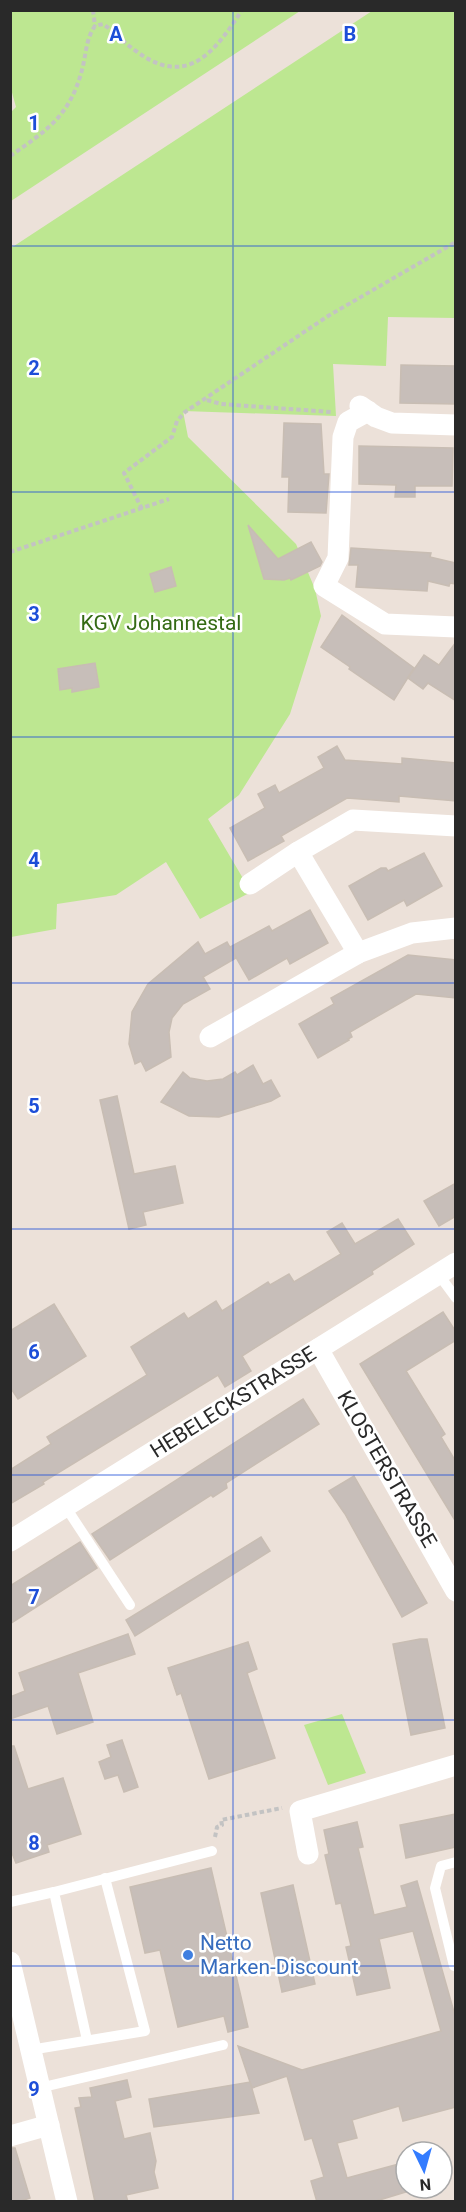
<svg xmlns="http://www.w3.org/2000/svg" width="466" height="2212" viewBox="0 0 466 2212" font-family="Roboto,sans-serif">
<rect width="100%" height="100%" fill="#ece1d9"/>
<g fill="#bde791">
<polygon points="11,10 300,10 300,11 11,201 11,112 16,107 11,89"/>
<polygon points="372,11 455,11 455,318 388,317 386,366 333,364 336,416 183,411 188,437 296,544 315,589 321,616 290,714 239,795 208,819 251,892 200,919 166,862 116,895 57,904 56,929 11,937 11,248"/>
<polygon points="342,1714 366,1773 328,1785 304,1725"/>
</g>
<g fill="#c7beb9" stroke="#c8bdb3" stroke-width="1.5">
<polygon points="401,365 456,366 456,404 400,403"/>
<polygon points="284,423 321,424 324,474 329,474 326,513 288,512 289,477 282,477"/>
<polygon points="359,446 453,448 452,486 415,486 415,497 395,497 396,485 359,484"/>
<polygon points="248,525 278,559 311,542 322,562 320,566 291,580 290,578 284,580 264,579"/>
<polygon points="351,548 431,553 430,557 456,563 456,584 450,583 449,586 428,581 427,591 356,587 358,565 349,565"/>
<polygon points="171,567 176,586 155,592 150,574"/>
<polygon points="342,615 414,668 394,700 349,669 350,667 321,647"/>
<polygon points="456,642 456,701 428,683 423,689 408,678 424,655 439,665"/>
<polygon points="95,663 99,687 72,692 72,688 60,690 58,669"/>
<polygon points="337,746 345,760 402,764 402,758 456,763 456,801 399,796 399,802 347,798 281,836 284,841 248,861 230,828 265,808 258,794 275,785 279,793 324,768 318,757"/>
<polygon points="424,853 442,886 407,906 404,900 368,920 349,886 381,868 386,868 388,871"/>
<polygon points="310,910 328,943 290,964 287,958 249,980 230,947 269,926 272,931"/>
<polygon points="198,942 205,954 227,942 236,958 203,977 210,989 183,1004 172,1018 169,1032 171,1057 146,1071 141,1061 135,1064 129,1044 132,1012 148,984"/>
<polygon points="408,955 456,960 456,998 416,994 350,1032 352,1037 348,1039 349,1040 318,1058 299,1024 334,1004 331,998"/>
<polygon points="253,1065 263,1084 271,1080 280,1096 271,1101 219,1117 189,1116 161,1102 183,1072 190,1078 207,1081 223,1079 235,1072 237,1075"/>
<polygon points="117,1096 134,1174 175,1166 183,1203 143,1212 146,1225 129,1229 100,1100"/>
<polygon points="456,1183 456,1216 439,1226 424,1201"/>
<polygon points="398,1219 414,1244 372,1271 373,1274 242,1356 251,1371 225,1387 218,1375 43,1482 44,1484 10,1504 10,1470 51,1444 47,1437 147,1375 131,1347 184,1313 188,1319 216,1301 222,1311 268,1282 270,1285 289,1274 294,1282 341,1254 327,1232 342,1223 355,1244"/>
<polygon points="54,1304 86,1356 18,1399 10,1387 10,1331"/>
<polygon points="443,1312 456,1332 456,1340 406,1371 445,1434 441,1437 456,1462 456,1522 360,1364"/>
<polygon points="303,1399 319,1424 226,1483 227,1488 213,1497 211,1495 110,1560 92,1534"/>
<polygon points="354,1476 427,1603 402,1617 345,1514 329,1491"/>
<polygon points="261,1537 270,1551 135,1636 126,1620"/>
<polygon points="80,1542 97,1568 10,1624 10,1586"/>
<polygon points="128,1634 135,1654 78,1673 93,1722 57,1734 48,1706 10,1719 10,1697 25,1691 19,1673"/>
<polygon points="420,1639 427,1639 445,1728 411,1735 393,1644"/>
<polygon points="248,1642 257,1669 247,1673 275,1758 209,1779 181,1693 177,1695 168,1668"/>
<polygon points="122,1740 138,1787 124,1792 118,1775 105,1779 99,1762 111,1757 107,1745"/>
<polygon points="10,1746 14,1746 28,1789 63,1778 81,1834 47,1845 49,1852 16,1863 10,1848"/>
<polygon points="456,1814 456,1847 406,1858 400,1825"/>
<polygon points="357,1822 363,1847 358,1848 374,1915 407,1907 401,1886 417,1881 456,2019 456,2107 403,2121 399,2106 352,2120 357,2138 337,2143 347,2178 406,2162 406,2192 373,2202 317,2202 311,2181 324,2177 312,2138 305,2140 287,2076 252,2088 238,2046 302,2070 441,2031 413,1931 379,1939 390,1988 357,1995 346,1947 351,1946 341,1903 336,1904 325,1855 329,1854 324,1830"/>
<polygon points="211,1868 248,2027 228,2032 224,2016 178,2027 160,1950 145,1953 130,1887"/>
<polygon points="293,1885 315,1984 282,1992 261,1893"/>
<polygon points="127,2080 131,2097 115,2101 124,2139 150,2133 156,2161 154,2172 158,2188 126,2195 128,2202 95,2202 75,2108 81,2107 79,2098 92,2097 90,2088"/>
<polygon points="250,2082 259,2113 154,2127 149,2099"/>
<polygon points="10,2148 15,2148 30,2198 18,2202 10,2202"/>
</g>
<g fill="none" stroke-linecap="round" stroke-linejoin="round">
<g stroke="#c3c3c3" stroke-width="4" stroke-dasharray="4.5 3" stroke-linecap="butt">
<polyline points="93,10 95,26"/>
<path d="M10 156C48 130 70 115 82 70 86 55 86 38 95 26L103 24C115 32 124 43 136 51 187 89 215 52 242 10"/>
<polyline points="207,400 221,404 331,412"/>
<polyline points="142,509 124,473 172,437 177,421 185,412 328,316 456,242"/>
<polyline points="10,552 169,499"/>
<polyline points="215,1837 217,1827 222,1825 221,1820 282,1808"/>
</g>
<g stroke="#fff" stroke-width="10">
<polyline points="439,1275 456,1298"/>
<polyline points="65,1506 130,1605"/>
<polyline points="10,1902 54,1892"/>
<polyline points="454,1966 435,1888 441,1866 456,1862"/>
<polyline points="87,2040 54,1892 212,1851"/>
<polyline points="30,2050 145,2031 105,1878"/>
<polyline points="39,2088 223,2045"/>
</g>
<g stroke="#fff" stroke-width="21">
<polyline points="360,406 376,417 392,423 456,425"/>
<polyline points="368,411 348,422 343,437 338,558 324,586 385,624 456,627"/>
<polyline points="298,852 358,953"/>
<polyline points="250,884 298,852 353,820 456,826"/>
<polyline points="210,1037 358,953 412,933 456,928"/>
<polyline points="318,1349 456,1591"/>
<polyline points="10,1541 456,1263"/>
<polyline points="308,1854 300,1811 456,1765"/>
<polyline points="10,1962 67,2202"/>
<polyline points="10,2136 49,2125"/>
</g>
</g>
<path fill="none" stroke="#1d4ed8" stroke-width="1.5" stroke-opacity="0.55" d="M233 10V2202M10 246H456M10 492H456M10 737H456M10 983H456M10 1229H456M10 1475H456M10 1720H456M10 1966H456"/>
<circle fill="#3f7fe0" stroke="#fff" stroke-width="2" cx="188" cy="1955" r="6"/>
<g text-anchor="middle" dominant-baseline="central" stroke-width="5" stroke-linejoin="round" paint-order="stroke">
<g font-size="21" fill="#346a14" stroke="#fff">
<text x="161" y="623">KGV Johannestal</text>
</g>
<g font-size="21" fill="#292929" stroke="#fff">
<text transform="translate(233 1402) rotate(-32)">HEBELECKSTRASSE</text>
<text transform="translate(387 1469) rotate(60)">KLOSTERSTRASSE</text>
</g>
<g font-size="21" fill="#366cbe" stroke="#fff" text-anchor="start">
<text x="200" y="1943">Netto<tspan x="200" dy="24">Marken-Discount</tspan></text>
</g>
</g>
<g font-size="20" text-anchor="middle" font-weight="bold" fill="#1d4ed8" stroke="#fff" stroke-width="5" stroke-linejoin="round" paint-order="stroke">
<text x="116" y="41">A</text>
<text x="350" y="41">B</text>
<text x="34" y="130">1</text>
<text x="34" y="375">2</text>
<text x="34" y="621">3</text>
<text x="34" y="867">4</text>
<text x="34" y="1113">5</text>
<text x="34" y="1359">6</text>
<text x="34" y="1604">7</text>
<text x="34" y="1850">8</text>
<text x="34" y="2096">9</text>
</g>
<rect width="466" height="2212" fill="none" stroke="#292929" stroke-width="24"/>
<g transform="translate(424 2170) rotate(175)"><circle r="28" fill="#ffffff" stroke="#a9a9a9" stroke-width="1.5"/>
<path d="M0-4.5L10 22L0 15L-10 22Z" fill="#337cff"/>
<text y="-9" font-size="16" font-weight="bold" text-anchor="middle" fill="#292929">N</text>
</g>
</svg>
